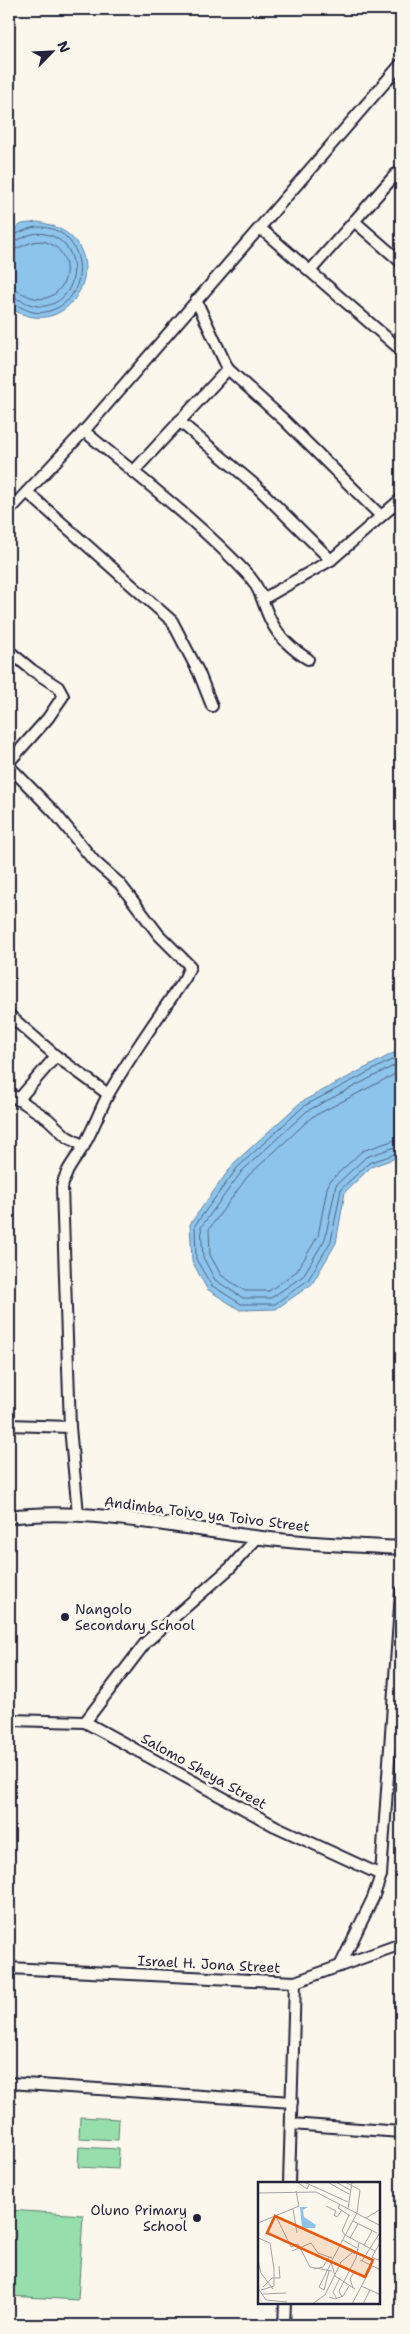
<svg xmlns="http://www.w3.org/2000/svg" width="410" height="2334" viewBox="0 0 410 2334" font-family="'Shantell Sans',sans-serif">
<rect width="100%" height="100%" fill="#fbf7ec"/>
<filter id="ink" filterUnits="userSpaceOnUse"><feTurbulence type="fractalNoise" baseFrequency=".02" numOctaves="2"/><feDisplacementMap in="SourceGraphic" scale="10" xChannelSelector="R" yChannelSelector="G"/><feConvolveMatrix kernelMatrix="1 2 1 2 8 2 1 2 1" color-interpolation-filters="sRGB"/></filter>
<g filter="url(#ink)">
<g fill="#96deac" stroke="#5c8074">
<polygon points="80,2117 119,2119 118,2140 79,2138"/>
<polygon points="79,2147 119,2149 118,2169 78,2167"/>
<polygon points="9,2210 83,2215 78,2300 9,2296"/>
</g>
<g fill="#8dc4eb" stroke="#6283a5">
<path d="M38 222C126 237 75 352 9 307V232L22 224Z"/>
<polygon points="401,1049 401,1156 371,1167 345,1192 336,1243 312,1284 276,1309 240,1310 207,1289 192,1261 190,1224 234,1163 301,1102"/>
</g>
<g fill="none" stroke-linecap="round" stroke-linejoin="round">
<g stroke="#4d6381" stroke-width="1">
<path d="M9 236C19 235 27 227 38 227 87 226 95 298 49 311 30 317 23 305 9 303"/>
<path d="M9 242C24 241 29 229 49 235 84 245 81 300 45 306 29 308 22 298 9 297"/>
<path d="M9 250C23 249 31 238 46 242 73 250 73 290 46 298 31 302 22 290 9 289"/>
<polyline points="401,1055 304,1106 238,1167 195,1225 196,1259 211,1285 241,1304 275,1304 308,1280 331,1241 341,1189 369,1163 401,1152"/>
<polyline points="401,1062 307,1111 242,1171 201,1227 203,1257 215,1280 243,1298 271,1298 303,1276 325,1239 336,1185 366,1157 401,1145"/>
<polyline points="401,1071 312,1117 248,1176 209,1229 210,1255 221,1275 245,1291 269,1291 297,1271 318,1236 327,1188 330,1181 362,1151 401,1138"/>
</g>
<g stroke="#22223b" stroke-width="14">
<g id="minor">
<polyline points="354,221 401,262"/>
<polyline points="260,228 401,350"/>
<polyline points="310,271 396,174 401,173"/>
<polyline points="196,300 228,369 283,419 380,515"/>
<polyline points="179,421 255,485 331,560"/>
<path d="M84 431C140 478 200 523 250 577 262 591 263 606 271 621 279 637 293 650 308 659"/>
<polyline points="133,472 228,369"/>
<polyline points="27,492 172,621 199,673 212,706"/>
<polyline points="9,511 84,431 401,64"/>
<polyline points="263,599 331,560 401,499"/>
<polyline points="9,651 32,670 58,687 63,696 48,718 9,762"/>
<path d="M9 766 55 813 94 861 120 884 159 935 190 966 185 978C159 1016 132 1053 109 1093 100 1109 94 1128 84 1145 76 1160 65 1169 62 1188L70 1427 78 1514"/>
<polyline points="9,1015 56,1056 108,1094"/>
<polyline points="9,1093 48,1119 67,1137 84,1146"/>
<polyline points="18,1100 56,1056"/>
<polyline points="9,1425 70,1427"/>
<polyline points="9,1720 85,1722 275,1826 381,1875"/>
<polyline points="85,1722 146,1642 230,1568 257,1538"/>
<polyline points="340,1966 373,1898 381,1875 401,1592"/>
<polyline points="9,1968 295,1982 401,1944"/>
<polyline points="9,2083 292,2102"/>
<polyline points="291,2124 401,2132"/>
<polyline points="289,2183 295,1982"/>
<polyline points="284,2325 285,2303"/>
</g>
</g>
<g stroke="#22223b" stroke-width="16">
<path id="tertiary" d="M9 1517C87 1507 175 1527 254 1537 302 1544 352 1545 401 1548"/>
</g>
<use href="#minor" stroke="#fbf7ec" stroke-width="10"/>
<use href="#tertiary" stroke="#fbf7ec" stroke-width="12"/>
</g>
</g>
<g fill="#22223b" stroke="#fbf7ec" stroke-width="2">
<circle cx="65" cy="1617" r="5"/>
<circle cx="197" cy="2218" r="5"/>
</g>
<g text-anchor="middle" dominant-baseline="central" stroke-width="5" stroke-linejoin="round" paint-order="stroke">
<g font-size="14" fill="#22223b" stroke="#fbf7ec">
<text transform="translate(207 1514) rotate(7)">Andimba Toivo ya Toivo Street</text>
<text transform="translate(204 1771) rotate(29)">Salomo Sheya Street</text>
<text transform="translate(209 1964) rotate(3)">Israel H. Jona Street</text>
</g>
<g font-size="14" fill="#22223b" stroke="#fbf7ec" text-anchor="start">
<text x="75" y="1609">Nangolo<tspan x="75" dy="16">Secondary School</tspan></text>
<text x="187" y="2210" text-anchor="end">Oluno Primary<tspan x="187" dy="16">School</tspan></text>
</g>
</g>
<g transform="translate(258 2182)">
<rect width="122" height="122" fill="#fbf7ec"/>
<path d="M42 25H50L45 28 46 35 58 43 57 46H44Z" fill="#8dc4eb"/>
<path fill="none" stroke="#a4a2a5" stroke-width="1" d="M39 0 49 7 51 3M46 0 90 20M78 0 92 8M71 1 91 12M0 11 58 10 123 44M82 22 80 26 92 34M68 24 78 29 76 33 79 35 84 28M35 27 39 51M90 27 94 0M18 34 33 65 40 62 52 85 74 89M108 36 123 27M95 39 119 51M0 41 41 24 38 9M87 53 117 69M87 53 84 49 91 33M0 56 12 61 16 87V104L3 108M92 56 100 42M85 58 99 66M123 59 114 75 120 78 123 74M82 63 97 72M106 63 114 49M34 69 53 61 60 71 74 76M0 78 3 91 15 107M102 78 123 88M104 79 123 49M81 84 96 90 92 97 95 106M56 87 65 85 71 75M71 89 66 108 61 105 73 81M77 94 73 80 99 31 102 8 87 0M77 94 97 107M103 104 123 113M5 105 14 96H22L21 84M0 106 8 118 29 120M5 112 28 111M71 115 77 117 85 114 91 104M84 115 81 109 98 76 101 61M79 117 75 110 82 96M54 122 67 113 83 80 95 70M94 122 114 84M105 122 112 108"/>
<path fill="#e8590c" fill-opacity="0.15" stroke="#e8590c" stroke-width="2.5" d="M17 34 115 78 107 95 9 51Z"/>
<rect width="122" height="122" fill="none" stroke="#22223b" stroke-width="2.5"/>
</g>
<rect width="410" height="2334" fill="none" stroke="#fbf7ec" stroke-width="30"/>
<rect x="15" y="15" width="380" height="2304" fill="none" stroke="#22223b" stroke-width="2" filter="url(#ink)"/>
<g transform="translate(52 52) rotate(66)" stroke="#fbf7ec" stroke-width="4" paint-order="stroke">
<path d="M0-4L9 19L0 12L-9 19Z" fill="#22223b"/>
<text y="-8" font-size="14" font-weight="bold" text-anchor="middle" fill="#22223b">N</text>
</g>
</svg>
